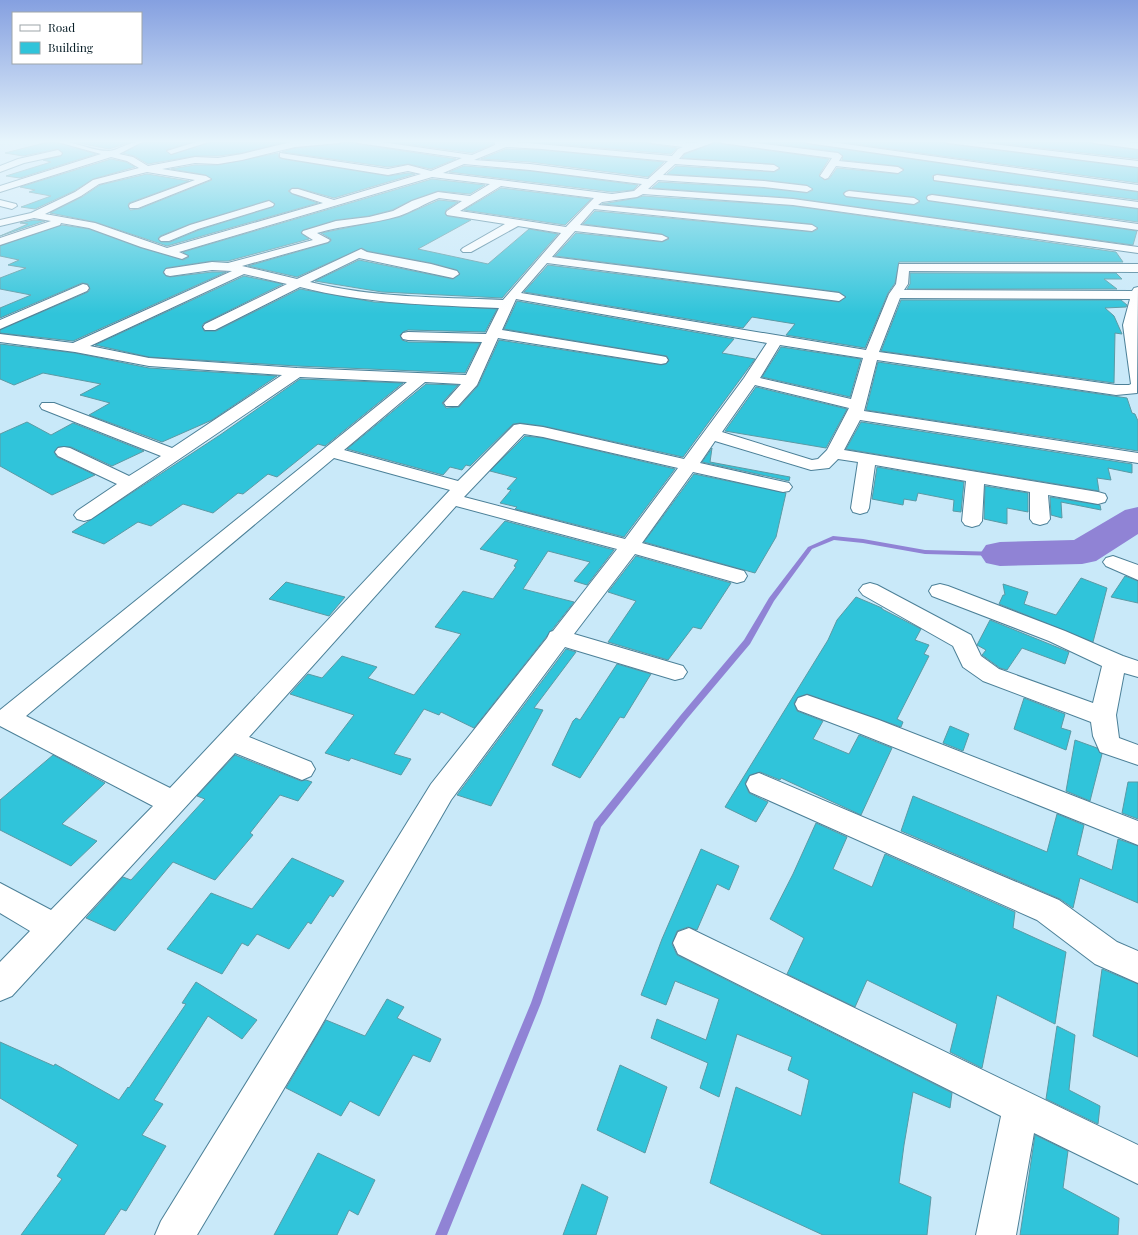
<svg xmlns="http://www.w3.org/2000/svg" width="1138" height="1235" viewBox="0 0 1138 1235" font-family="'Playfair Display',serif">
<rect width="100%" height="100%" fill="#c9e9f9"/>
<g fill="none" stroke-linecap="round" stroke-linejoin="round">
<polygon fill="#9083d5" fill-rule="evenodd" points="833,536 863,539 925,550 1000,552 1003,554 1000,556 925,554 863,543 834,540 812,549 774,601 750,644 686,720 601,827 541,1003 447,1235 435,1235 531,1003 594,822 680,716 744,640 769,598 808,547"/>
<polygon fill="#9083d5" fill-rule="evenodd" points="1138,507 1138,534 1096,561 1082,564 1000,566 986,563 980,554 986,545 1000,542 1074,540 1125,510"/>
</g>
<g fill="#30c4da" stroke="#5b9aa5" fill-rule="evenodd">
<polygon points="52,141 96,154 20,178 6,176 51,162 43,160 61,156 63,153 58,149 23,156 5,153"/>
<polygon points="69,141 134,141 109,149"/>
<polygon points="145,141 195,141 166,150 171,155 213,141 290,141 242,153 218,156 195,156 148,164 134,156 123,153"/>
<polygon points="344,141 353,141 358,144 456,159 431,169 408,164 388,167 282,152 295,148 339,144"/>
<polygon points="383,141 494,141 494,144 472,153"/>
<polygon points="519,141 646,141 651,144 677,148 671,154"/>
<path d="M714 141 722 144 829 159 819 175 824 180 829 179 837 168 898 174 904 169 898 166 842 160 843 156 838 152 751 141H803L808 144 1138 192V200L937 174 932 176 934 181 1138 209V222L932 194 928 195 926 197 928 201 1137 231 1133 245 793 198 652 188 659 182 764 188 807 193 813 190 807 185 764 180 667 174 676 166 774 172 780 169 774 164 682 158 685 154 712 144ZM849 190 914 197 920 202 914 205 846 197 843 193Z"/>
<polygon points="833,141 943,141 948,144 1138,168 1138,183"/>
<polygon points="978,141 1089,141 1094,144 1138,150 1138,159"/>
<polygon points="506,149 542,150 664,162 648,177 530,162 481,159"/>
<path d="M278 153 279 158 283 159 388 176 408 173 415 174 334 198 298 188H292L288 191 292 194 318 203 167 246 95 222 50 213 82 197 100 185 147 174 189 181 129 203 128 205 130 210 139 209 212 180 206 175 171 169 195 165H218ZM269 200 275 204 273 207 199 230 170 242H161L158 239 160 236 190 224Z"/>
<polygon points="111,159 126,162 135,167 93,179 74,191 35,209 21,207 51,196 29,192 35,190 20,187"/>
<polygon points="464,166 530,171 638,185 633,190 612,192 449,172"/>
<polygon points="432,179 485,185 470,194 438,191 412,200 392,210 369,216 336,220 303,230 301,233 309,239 228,261 212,261 166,268 163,273 166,276 170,277 212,272 226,272 73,341 0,333 0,330 88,292 90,289 88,284 82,283 0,318 0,308 31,295 0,289 0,278 26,268 8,265 19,260 0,256 0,246 62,225 89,229 141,248 183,260 189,257 183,252"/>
<polygon points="501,188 591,199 565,225 464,210"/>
<polygon points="643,196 793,206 1116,252 1123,262 899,262 895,283 888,293 865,348 786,335 795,324 752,317 743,328 524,292 548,265 839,302 846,297 839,292 555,256 576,233 662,242 669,239 662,234 583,224 595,211 812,232 818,229 812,224 602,204 637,198"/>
<polygon points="439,200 458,202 446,210 445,214 447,216 471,220 418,249 488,264 529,229 558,234 502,298 382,292 315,281 359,260 453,279 460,274 457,270 431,263 367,251 362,248 297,277 248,266 328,243 331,241 331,239 321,233 400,217"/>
<polygon points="34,220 45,221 0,236 28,224 20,223"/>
<polygon points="910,273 1116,273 1122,279 1104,279 1117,289 907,289 910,284"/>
<polygon points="244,276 283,284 204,323 202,326 204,331 216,331 300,289 374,302 497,309 485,332 408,330 403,332 400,335 402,340 408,342 480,343 465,373 297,366 149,357 95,345"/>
<polygon points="901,300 1121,300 1127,305 1126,307 1105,308 1114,316 1122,334 1115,333 1114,383 881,351"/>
<polygon points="517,301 734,339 722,353 755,359 683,457 543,426 520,423 513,424 470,466 466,465 462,470 450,467 443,475 347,449 426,384 458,385 442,403 446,408 459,407 478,386 499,340 661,365 666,364 669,361 667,356 661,355 504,329"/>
<polygon points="0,344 75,353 149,368 277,376 212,420 162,442 89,415 110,403 80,395 101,384 43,373 14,385 0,379"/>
<polygon points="781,347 861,359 850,397 762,377"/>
<polygon points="878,362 1127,398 1132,413 1135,414 1138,421 1138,451 866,410"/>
<polygon points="300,379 403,383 325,446 318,444 277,477 268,474 243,494 238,493 213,513 183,504 151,526 138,522 104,544 72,532 220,435"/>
<polygon points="756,387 847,409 826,448 725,431"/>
<polygon points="27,422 51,435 73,423 144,451 112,466 71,447 58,447 54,452 57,457 95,475 52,495 0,466 0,434"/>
<polygon points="861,422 1132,464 1132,473 1108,468 1111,480 1097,478 1099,491 846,449"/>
<polygon points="525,436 543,438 675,469 624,537 515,509 517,507 500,503 511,490 507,489 517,478 490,471"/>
<polygon points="712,448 710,462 790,477 789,481 702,462"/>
<polygon points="877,467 964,482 961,512 953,511 954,500 918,493 916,501 904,499 903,505 872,499"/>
<polygon points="694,474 786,493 776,537 755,573 644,542"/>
<polygon points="985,486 1028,493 1028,512 1007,508 1007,524 984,519"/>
<polygon points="1050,497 1100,505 1101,510 1061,502 1062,518 1051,515"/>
<polygon points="505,521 614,550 587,585 574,581 590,562 548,551 523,589 574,602 474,728 441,712 439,715 424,709 394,754 411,759 401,775 351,758 349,761 325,753 354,715 290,694 308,674 322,678 342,656 377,667 368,678 414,695 461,634 435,627 463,591 493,599 516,567 514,566 518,560 480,549"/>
<polygon points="636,556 731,583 701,629 693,627 668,660 608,642 636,601 608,592"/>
<polygon points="1125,576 1138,581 1138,603 1111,597"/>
<polygon points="1081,578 1107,588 1093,642 999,604 1003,595 1005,595 1003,584 1028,592 1024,604 1056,615"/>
<polygon points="286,582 345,597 329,616 269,599"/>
<polygon points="856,597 882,608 882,609 921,629 915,640 929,645 924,654 929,656 897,719 903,722 901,727 807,694 798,697 794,703 797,711 823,721 813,739 849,754 859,735 892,748 861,815 781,778 780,780 760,772 750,775 745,783 749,793 768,802 756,822 725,807 828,640 837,620"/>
<polygon points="990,620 1069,652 1065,664 1022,648 1007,670 1000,668 982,655 986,650 977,645"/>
<polygon points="566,649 576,652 534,708 543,710 491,806 457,795"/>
<polygon points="617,664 651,674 624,718 620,717 580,778 552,765 573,721 576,718 580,720"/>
<polygon points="1024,698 1065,714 1061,728 1071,731 1066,750 1014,729"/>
<polygon points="950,726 969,734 963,751 943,743"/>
<polygon points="1075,740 1097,748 1102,754 1090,801 1066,791"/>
<polygon points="53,755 105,783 62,824 97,841 71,866 0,830 0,800"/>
<polygon points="235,755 301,781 306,780 312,782 298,801 280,795 250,833 253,835 215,880 173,862 115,931 86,918 123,877 131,880 205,799 197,796"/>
<polygon points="1128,782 1138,782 1138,819 1122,813"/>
<polygon points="913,796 1047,852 1057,814 1084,825 1077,855 1112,870 1118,839 1138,846 1138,903 1080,878 1073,908 1060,899 901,831"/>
<polygon points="816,823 847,837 833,869 872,887 885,854 1015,912 1013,928 1066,952 1055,1024 997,995 982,1068 950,1052 957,1024 867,980 855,1007 787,974 804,938 770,919 793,874"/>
<polygon points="701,849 739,866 729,890 717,884 697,930 688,927 677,931 672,944 677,955 952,1093 950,1108 913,1092 904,1145 899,1183 931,1197 927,1235 823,1235 710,1183 736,1087 801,1116 809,1080 788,1070 792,1057 737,1034 719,1097 700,1088 708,1063 651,1038 657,1019 706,1040 719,999 675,981 666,1005 641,995 662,939"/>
<polygon points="292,858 344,881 333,897 330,895 311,924 308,922 289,949 257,934 248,946 242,943 222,974 167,949 211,893 252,909"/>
<polygon points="1102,969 1138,984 1138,1057 1093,1036"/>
<polygon points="196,982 257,1020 242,1039 208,1016 154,1100 163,1104 142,1135 166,1146 126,1211 121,1209 104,1235 21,1235 62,1179 57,1176 78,1145 0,1098 0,1042 54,1066 55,1064 119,1100 128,1087 129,1088 186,1004 182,1003"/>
<polygon points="387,999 404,1007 397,1018 441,1039 430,1062 413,1055 379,1116 350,1101 341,1116 286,1088 326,1020 365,1036"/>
<polygon points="1057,1026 1075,1035 1069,1090 1100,1106 1098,1124 1046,1099"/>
<polygon points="620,1065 667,1087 645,1153 597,1130"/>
<polygon points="1035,1135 1068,1151 1063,1188 1119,1218 1118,1235 1020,1235"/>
<polygon points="318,1153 375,1180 358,1215 349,1210 337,1235 274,1235"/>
<polygon points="582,1184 608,1197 596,1235 563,1235"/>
</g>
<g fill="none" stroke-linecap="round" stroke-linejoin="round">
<g stroke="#4c8098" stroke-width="2">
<g id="minor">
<path d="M54 141C74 140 90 151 109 151 117 151 129 141 144 141L119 154 133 157 148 166 195 157 218 158 242 154 295 141H343L339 143 295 147 242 160 218 164 195 163 162 169 206 176 211 179 138 208H130L129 206 130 204 195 180 147 172 99 184 81 196 45 214 95 223 167 248 323 203 292 193 290 191 292 189H298L334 200 421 174 408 171 388 175 283 158 280 157V153L388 169 408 165 431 171 462 158 358 143 354 141H374L472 155 495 145V142L517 141 516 142 672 156 678 149 683 147 651 143 647 141H671L694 143 702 141H713L712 143 684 153 679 159 774 165 779 168 774 171 675 164 663 175 764 181 807 186 812 189 807 192 764 187 658 180 648 189 793 199 1138 247V253L793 205 643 194 637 197 602 202 598 205 812 225 817 228 812 231 594 209 580 225 662 235 668 238 662 241 575 231 552 257 839 293 845 297 839 301 547 263 521 293 866 350 889 294 896 284 899 264H1138V272L909 271 908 284 904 290 1132 291 1134 288 1138 287 1137 393 1116 395 877 360 864 411 1138 453V463L860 420 844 450 1098 492 1105 494 1107 498 1105 502 1098 504 1048 495 1050 519 1047 523 1040 525 1033 523 1030 519V492L984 484 982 521 979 525 972 527 965 525 962 521 966 481 875 465 869 508 867 512 860 514 853 512 851 508 858 462 838 459 829 468 811 470 715 441 700 463 789 483 792 487 789 491 783 492 693 472 642 543 744 571 747 576 744 581 737 583 635 554 574 634 683 666 687 672 683 678 675 680 565 647 451 800 317 1033 197 1235H155L161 1221 431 784 547 638 550 632 553 631 617 549 456 506 249 737 311 762 315 769 311 776 302 780 235 753 12 996 0 1001V962L30 931 0 913V883L51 910 153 806 0 726V710L407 382 300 377 91 519 84 521 77 519 74 515 77 511 117 484 58 456 55 452 58 448 64 447 70 448 129 476 161 456 42 409 40 406 42 403H54L172 448 282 375 149 366 75 352 0 342V334L73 343 232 271 212 270 170 276 166 275 164 272 166 269 212 262 228 263 313 240 302 233 303 231 336 221 369 217 393 211 412 201 438 192 470 196 490 184 432 177 179 252 188 256 182 259 141 247 89 228 61 223 60 225 0 245V238L51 221 34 218 0 226V220L31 213 75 192 93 180 139 168 127 161 111 157 0 192V186L101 154ZM506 147 542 149 668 161 648 179 530 164 474 160ZM464 164 530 170 642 184 634 191 612 194 443 173ZM501 186 594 198 566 227 460 211ZM439 198 462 201 447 211 446 213 447 215 505 224 463 248 461 250 463 252H471L518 226 561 233 503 300C438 297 373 298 310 282L359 258 453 278 459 274 457 271 431 264 367 252 361 249 297 279 242 266 328 242 330 240 317 233C344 225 372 224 399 216 411 212 426 203 439 198ZM244 274 287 284 205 324 203 327 205 330H215L300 287C367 304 430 305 499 308L486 334 408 332 403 333 401 336 403 339 408 340 482 342 466 375 297 368 149 358 90 346ZM900 298 1130 299 1123 325 1131 384 1129 385H1116L879 352ZM516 299 767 343 744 378 684 459 543 427 520 424 514 425 458 481 344 450 425 382 461 384 444 403 446 406H458L477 385 498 338 661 364 666 363 668 360 666 357 661 356 502 330ZM780 345 863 358 851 399 760 378ZM755 385 849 408 827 450 818 459 812 460 722 432ZM524 434 543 437 678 468 625 539 464 497ZM334 458 450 490 170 788 26 716Z"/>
<polygon points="199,141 212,141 171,154 167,151"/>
<polygon points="718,141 740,141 838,153 842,156 839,161 898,167 903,170 898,173 836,166 828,178 825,179 820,176 832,158 722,143"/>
<polygon points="804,141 824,141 1138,185 1138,191 808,143"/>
<polygon points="944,141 967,141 1138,161 1138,167 948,143"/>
<polygon points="1090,141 1114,141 1138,143 1138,149 1094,143"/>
<polygon points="58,150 62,153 61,155 24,163 0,172 0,166 18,159"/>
<polygon points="937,175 1138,202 1138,208 934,180 934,176"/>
<polygon points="849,191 914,198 919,201 914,204 846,196 844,194 846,192"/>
<polygon points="932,195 1138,224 1138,230 928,200 927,198 928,196"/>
<polygon points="0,200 16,204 17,206 12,209 0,206"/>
<polygon points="269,201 274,204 273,206 198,229 169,241 161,241 159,239 161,237 190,225"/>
<polygon points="83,284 87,285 89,288 87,291 0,329 0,320"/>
<polygon points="1113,556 1138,565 1138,580 1106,566 1103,562 1106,558"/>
<polygon points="870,583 877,585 971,635 981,656 999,669 1093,703 1102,666 1049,641 932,596 929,591 932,586 940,584 948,586 1065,631 1123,656 1138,661 1138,677 1124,673 1116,715 1119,738 1138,745 1138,765 1100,752 1093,736 1091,722 983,681 963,667 953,646 863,595 859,590 863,585"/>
<polygon points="807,695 879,720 1138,821 1138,845 861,734 798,710 795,704 798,698"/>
<polygon points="759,773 1059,900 1117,942 1138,951 1138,983 1095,964 1037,920 750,792 746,784 750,776"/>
<polygon points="689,928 1138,1145 1138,1184 1034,1133 1016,1235 976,1235 1001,1116 678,954 673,943 678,932"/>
</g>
</g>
<use href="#minor" fill="#fff" fill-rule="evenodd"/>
</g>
<linearGradient id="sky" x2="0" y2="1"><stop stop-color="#85a0e0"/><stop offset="0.45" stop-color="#e7f5fc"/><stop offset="1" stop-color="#e7f5fc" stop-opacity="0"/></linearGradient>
<rect width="1138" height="314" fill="url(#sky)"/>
<rect x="12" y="12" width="130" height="52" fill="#ffffff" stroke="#9da5a9"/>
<rect x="20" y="25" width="20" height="6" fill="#ffffff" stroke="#9da5a9"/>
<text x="48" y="32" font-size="12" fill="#091f28">Road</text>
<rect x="20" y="42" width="20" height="12" fill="#30c4da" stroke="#9da5a9"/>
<text x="48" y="52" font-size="12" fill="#091f28">Building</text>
</svg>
